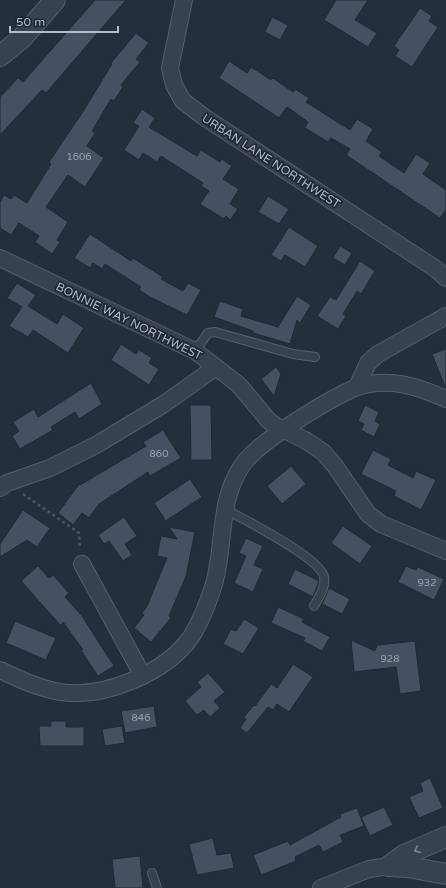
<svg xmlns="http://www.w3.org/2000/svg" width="446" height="888" viewBox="0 0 446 888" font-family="'Varela Round',sans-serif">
<rect width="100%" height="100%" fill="#242f3e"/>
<g fill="#455162" stroke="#1f2835">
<polygon points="95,0 126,0 46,93 42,90 0,135 0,97 18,78 23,82"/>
<polygon points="336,0 368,0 355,20 377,33 368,47 324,20"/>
<polygon points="420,8 432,16 429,21 438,27 412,67 395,56 399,50 394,46"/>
<polygon points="272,17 288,25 280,40 265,32"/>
<polygon points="136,33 149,43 136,59 140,62 121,85 123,87 114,101 111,99 92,131 95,133 87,146 104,158 85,187 68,175 46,207 68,222 57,240 60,242 52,254 35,242 39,236 19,223 11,235 0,228 0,202 4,195 11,199 14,195 27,203 51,164 49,162 82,113 112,64 111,63"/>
<polygon points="229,61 247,73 251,67 271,80 273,78 293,92 295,89 309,98 306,102 350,130 357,119 373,129 366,141 382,152 379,156 404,173 416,154 430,163 423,174 446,190 446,210 440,218 346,155 350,149 331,138 328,142 305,128 308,122 287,107 279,118 219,78"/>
<polygon points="142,109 155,118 149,127 197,156 201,150 220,162 222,159 232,166 223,179 239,189 230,204 238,209 230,220 226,216 224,219 200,204 209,191 201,186 203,183 161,156 157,162 143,153 139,160 124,150 139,126 133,123"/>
<polygon points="268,196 289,209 279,224 258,212"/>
<polygon points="289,227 318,246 305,267 285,255 281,261 271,255"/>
<polygon points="90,234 131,261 133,258 163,277 161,279 183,291 188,283 201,290 187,315 150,297 139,290 141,287 105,264 102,269 93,263 90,268 74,258"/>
<polygon points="340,246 352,253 345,265 333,258"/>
<polygon points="360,261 375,271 361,294 357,291 343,314 346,316 338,329 317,316 330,297 336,300"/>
<polygon points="17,283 36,295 28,306 57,324 63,314 84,328 68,353 33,330 28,337 9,326 22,307 7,298"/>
<polygon points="297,296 311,305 300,323 297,320 290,344 253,333 253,331 214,317 220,301 243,309 241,316 278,327"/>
<polygon points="121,344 136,354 139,350 152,358 149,363 159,369 149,385 111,360"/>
<polygon points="446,349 446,389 432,354"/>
<polygon points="276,367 281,374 274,396 261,379"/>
<polygon points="91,383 102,404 79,419 75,412 51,427 53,430 20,449 12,436 19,431 13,422 34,409 38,417"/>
<polygon points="190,405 211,405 212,460 191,460"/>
<polygon points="365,405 379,412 375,421 380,424 374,437 361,430 364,424 358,421"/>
<polygon points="163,430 181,458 150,476 148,472 99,504 89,518 82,513 73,525 58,513 79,484 80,485 146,446 143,442"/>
<polygon points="373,450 391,459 388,465 413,478 416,471 436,480 421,510 394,496 396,491 361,474"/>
<polygon points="291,466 306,484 282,504 267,486"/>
<polygon points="190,479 202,497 164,522 164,518 154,503"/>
<polygon points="23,510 50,528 37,547 27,540 0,557 0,544"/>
<polygon points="124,517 137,536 125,544 132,555 123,561 109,541 104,544 98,535"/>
<polygon points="343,526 372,546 360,564 331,543"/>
<polygon points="169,527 195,532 186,576 169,616 171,618 151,642 134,628 144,615 142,613 147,606 167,558 157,556 161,536 177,539"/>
<polygon points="246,538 263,546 254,565 263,569 253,592 234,583 246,556 239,553"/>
<polygon points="38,566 49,578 53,575 69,593 65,597 82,616 114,666 98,676 80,649 83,650 63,622 61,626 21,581"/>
<polygon points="406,566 416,570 418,567 444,579 434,600 398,582"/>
<polygon points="295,569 319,581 313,597 288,584"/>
<polygon points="329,588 350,599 342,614 322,604"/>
<polygon points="278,607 304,619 302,622 330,637 322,651 303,641 305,638 271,623"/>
<polygon points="244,619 259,628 243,654 223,644 231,629 236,631"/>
<polygon points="15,621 56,638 46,660 6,643"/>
<polygon points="351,640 375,651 377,645 415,641 421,691 400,694 396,667 354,672"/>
<polygon points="293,664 313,677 289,712 277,704 273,710 268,707 247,733 240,728 246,719 244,717 254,705 255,706 271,684 277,688"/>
<polygon points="208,673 225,692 214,701 220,708 210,717 204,710 197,715 185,701 201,687 197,682"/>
<polygon points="154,706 157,727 125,733 121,711"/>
<polygon points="51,721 66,721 66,727 84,727 84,746 40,746 39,726 51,726"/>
<polygon points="122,726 125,743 105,746 102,729"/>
<polygon points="430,778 443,808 419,818 409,797 423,791 420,783"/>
<polygon points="384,807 393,825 370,836 361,817"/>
<polygon points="357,808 364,826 340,835 343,842 323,852 319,845 295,857 296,861 261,875 253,855 288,841 290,845 341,817 340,814"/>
<polygon points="213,838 217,855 231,853 234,868 197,875 189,844"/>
<polygon points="140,856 143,888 115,888 112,859"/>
</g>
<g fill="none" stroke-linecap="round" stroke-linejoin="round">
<g stroke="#565f6c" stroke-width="10">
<g id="service">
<polyline points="195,351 208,333 215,332 293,354 315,357"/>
<path d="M225 509C243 519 321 558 324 577 326 587 319 597 314 606"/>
<polyline points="152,873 157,888"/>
</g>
</g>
<g stroke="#565f6c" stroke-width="18">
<g id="minor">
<polyline points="184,0 170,68 174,85 183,101 204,117 436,269 446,278"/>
<polyline points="0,258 195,351 239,385 268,420 276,426 305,440 323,452 335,466 368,514 381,524 446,551"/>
<path d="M357 387C389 377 417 386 446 399"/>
<polyline points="0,488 7,483 50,468 96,445 164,404 216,367"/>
<polyline points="82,564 143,676"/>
<path d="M0 670C19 679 38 688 60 692 103 699 166 673 191 637 202 620 208 603 214 584 225 545 218 503 241 467 255 443 331 398 357 387L368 363 378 354 446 316"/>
<polyline points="321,888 369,869 389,866"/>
</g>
</g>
<g stroke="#565f6c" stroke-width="22">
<g id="tertiary">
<polyline points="0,56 22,38 55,0"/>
<polyline points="389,866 404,855 446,837"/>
<polyline points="389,866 408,867 446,874"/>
</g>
</g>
<polyline stroke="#44595c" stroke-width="2.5" stroke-dasharray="3 3" stroke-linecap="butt" points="23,494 79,533 80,549"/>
<use href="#service" stroke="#38414e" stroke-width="8"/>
<use href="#minor" stroke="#38414e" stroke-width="16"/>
<use href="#tertiary" stroke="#38414e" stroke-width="20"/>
</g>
<defs><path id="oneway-chevron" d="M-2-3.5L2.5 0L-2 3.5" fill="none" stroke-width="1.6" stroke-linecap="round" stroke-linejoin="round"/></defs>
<use stroke="#7c8592" href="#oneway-chevron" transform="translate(417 850) rotate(156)"/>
<g text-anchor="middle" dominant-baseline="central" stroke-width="3.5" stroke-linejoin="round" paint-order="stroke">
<g font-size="10" fill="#98a1af">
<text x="79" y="157">1606</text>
<text x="159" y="454">860</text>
<text x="427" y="583">932</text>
<text x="390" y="659">928</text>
<text x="141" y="718">846</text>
</g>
<g font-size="12" fill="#b4bcc9" stroke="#1d2633">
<text transform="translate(271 161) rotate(33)">URBAN LANE NORTHWEST</text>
<text transform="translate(129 321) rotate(26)">BONNIE WAY NORTHWEST</text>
</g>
</g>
<path d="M10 26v6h108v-6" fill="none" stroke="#b4bcc9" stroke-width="2"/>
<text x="16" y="26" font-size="12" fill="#b4bcc9" stroke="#1d2633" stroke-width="3" paint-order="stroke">50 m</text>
</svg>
